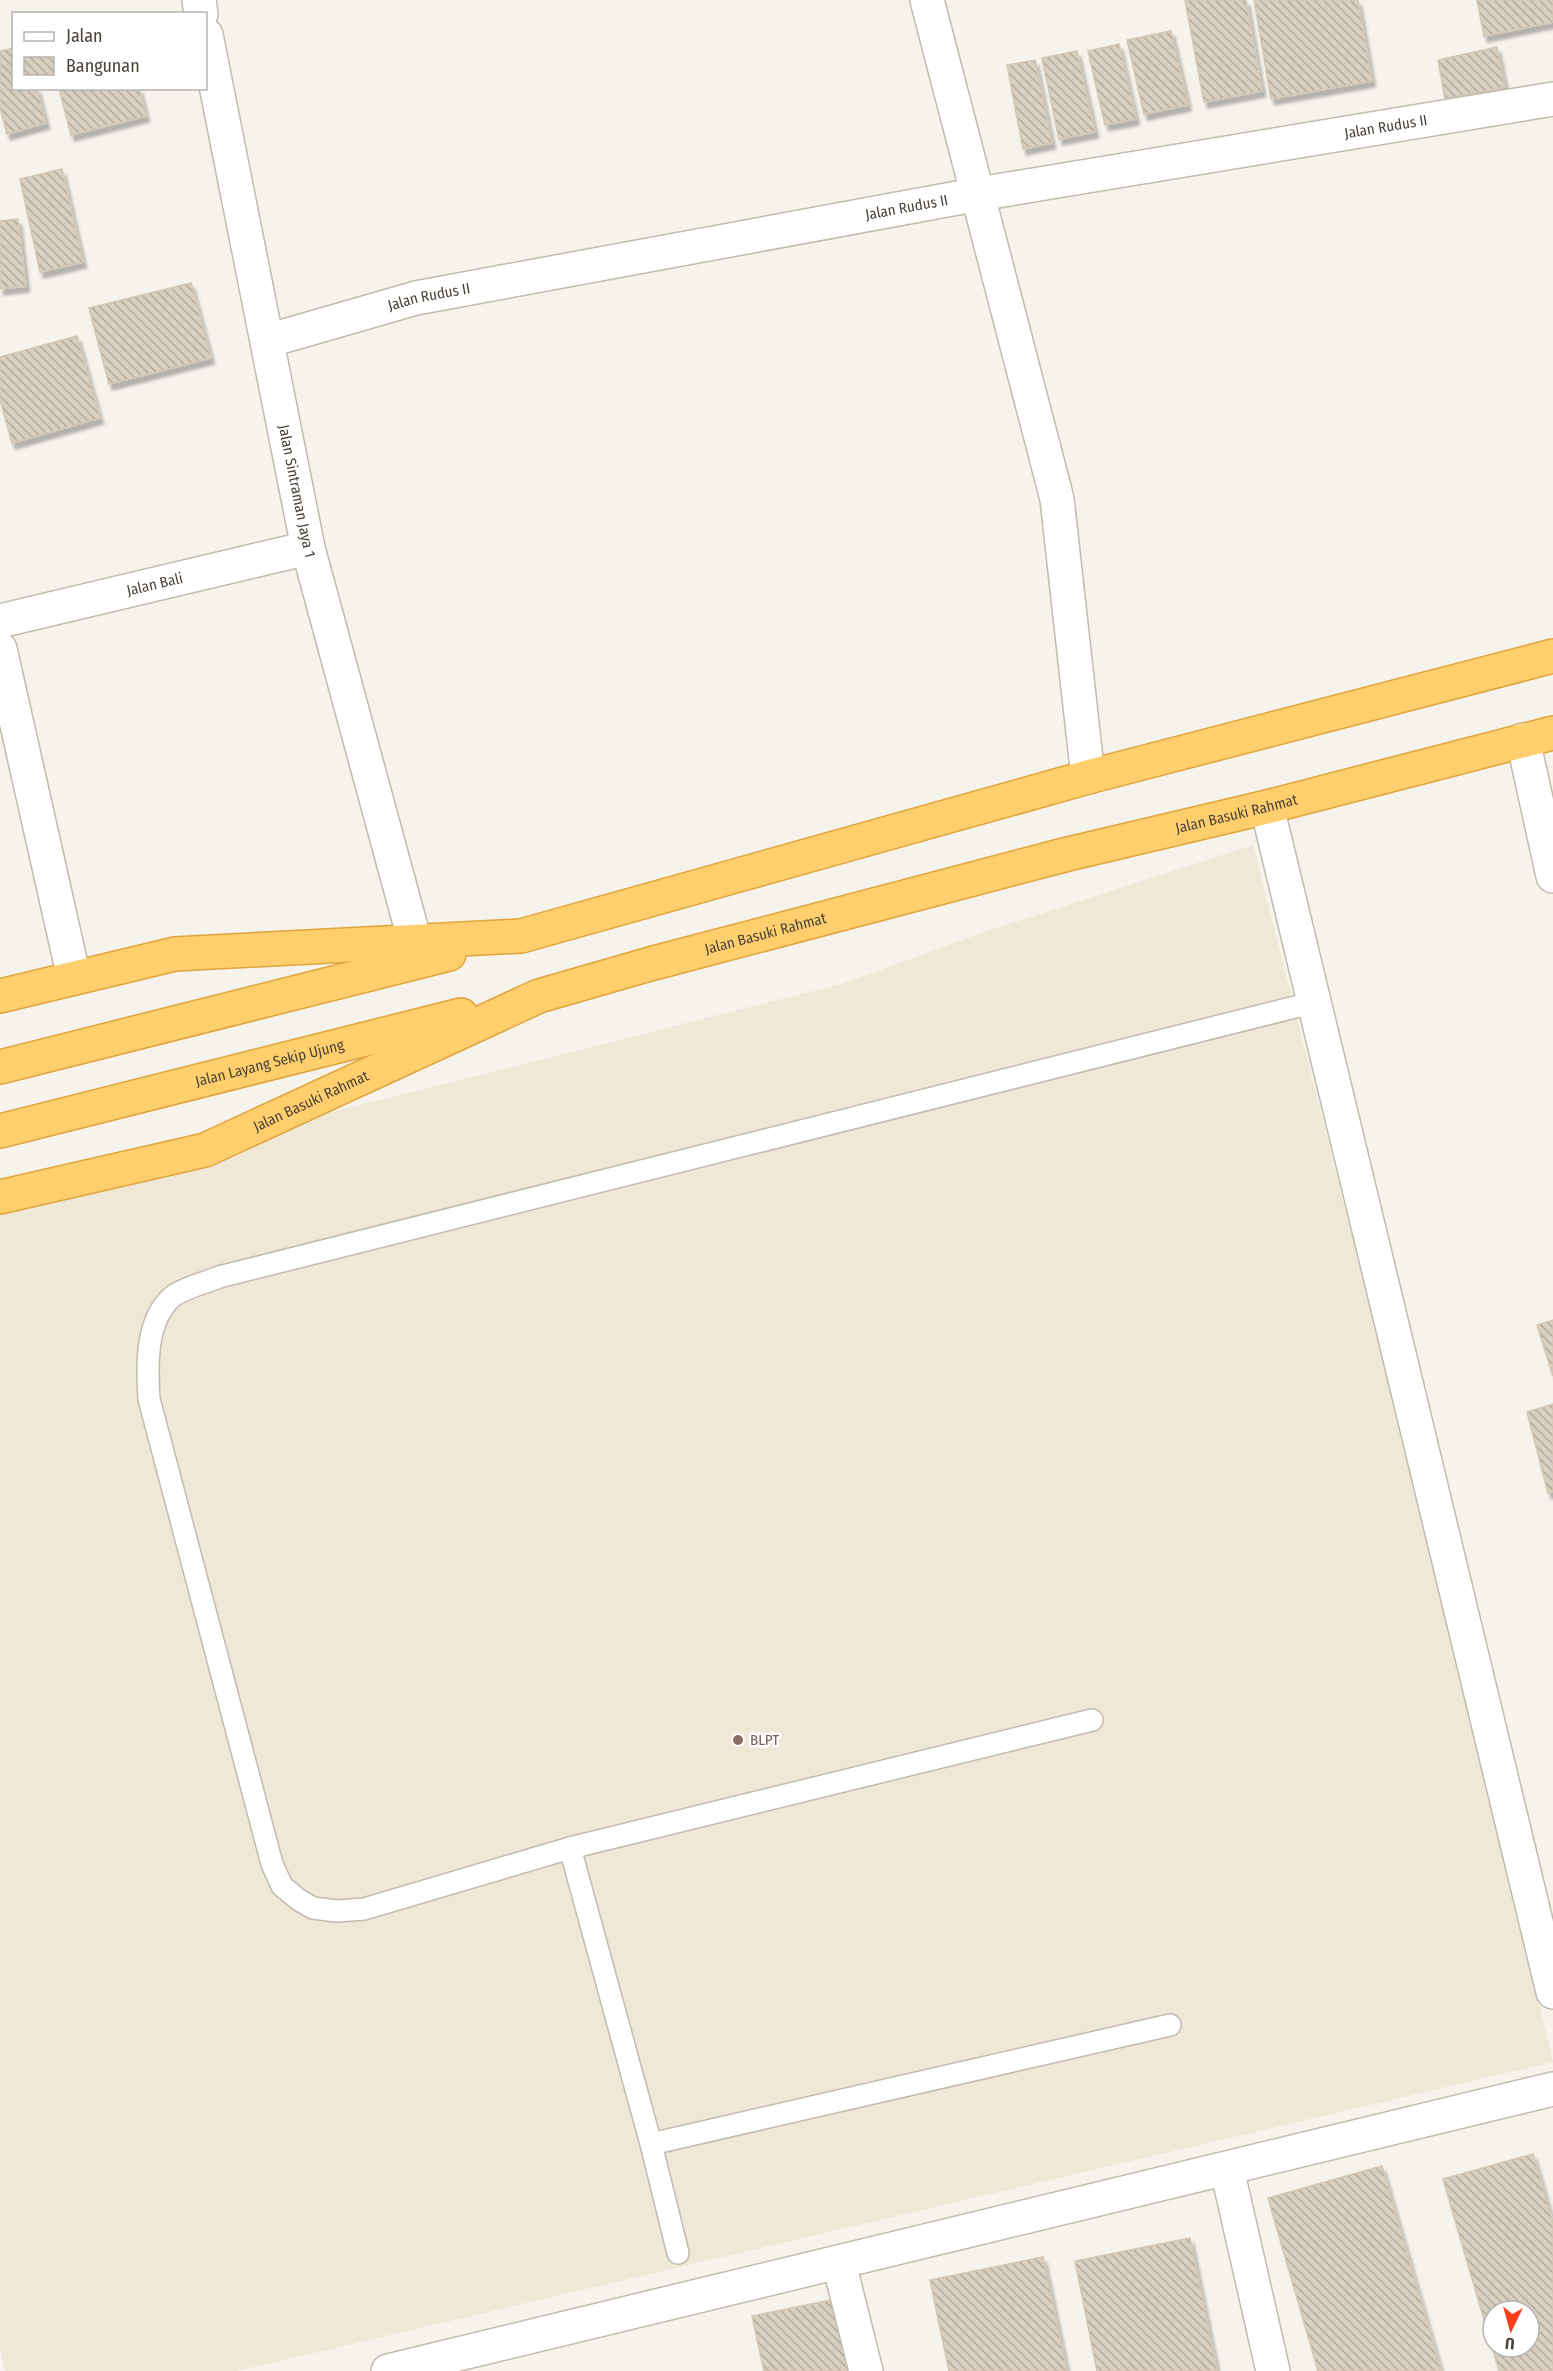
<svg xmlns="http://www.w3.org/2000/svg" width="1553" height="2371" viewBox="0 0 1553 2371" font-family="'Fira Sans Condensed',sans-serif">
<defs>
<pattern id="building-back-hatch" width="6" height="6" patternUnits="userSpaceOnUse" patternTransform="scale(1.5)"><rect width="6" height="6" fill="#d8cfc1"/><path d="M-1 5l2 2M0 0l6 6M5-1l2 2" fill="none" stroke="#b1aa9e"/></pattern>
<filter id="shadow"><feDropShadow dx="3.5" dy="6" stdDeviation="1.5" flood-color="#0004"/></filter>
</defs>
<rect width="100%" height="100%" fill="#f6f3ec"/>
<polygon fill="#efe8d6" points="1253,845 1398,1417 1553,2062 237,2371 5,2371 0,2349 0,1195 842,984 981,933"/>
<g fill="url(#building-back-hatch)" stroke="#d3c7b4" stroke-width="1.5" fill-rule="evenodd" filter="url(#shadow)">
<polygon points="1185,0 1246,0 1262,91 1204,102"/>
<polygon points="1254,0 1358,0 1372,81 1271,99"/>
<polygon points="1477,0 1553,0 1553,22 1484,36"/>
<polygon points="1171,31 1188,105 1144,114 1127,40"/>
<polygon points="1119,44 1136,119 1105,125 1088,51"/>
<polygon points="1497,47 1505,87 1445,99 1438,60"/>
<polygon points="14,48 14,88 37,88 46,123 7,134 0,108 0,51"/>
<polygon points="1077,51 1095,132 1059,139 1042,58"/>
<polygon points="1035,60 1052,143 1023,149 1007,65"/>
<polygon points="59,88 139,88 146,116 71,135"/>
<polygon points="62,169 83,262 40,272 20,179"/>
<polygon points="18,219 26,286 0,289 0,221"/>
<polygon points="191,283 211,358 109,384 89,308"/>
<polygon points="77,336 100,418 12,443 0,400 0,357"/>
<polygon points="1553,1320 1553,1376 1537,1325"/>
<polygon points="1553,1404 1553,1492 1548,1493 1527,1412"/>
<path d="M1533 2154 1553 2222V2371H1499L1443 2179ZM1493 2311H1529V2347H1493Z"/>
<polygon points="1382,2166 1441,2371 1318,2371 1268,2198"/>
<polygon points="1190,2238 1217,2371 1097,2371 1075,2261"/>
<polygon points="1043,2257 1067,2371 949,2371 930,2280"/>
<polygon points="841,2298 856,2371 764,2371 752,2316"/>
</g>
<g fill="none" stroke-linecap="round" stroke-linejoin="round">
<g stroke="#c2bbae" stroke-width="24">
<g id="lane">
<polyline points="570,1848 1092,1720"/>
<path d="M1170 2025 651 2144 570 1848 364 1909 337 1911 313 1908 299 1900 282 1886 272 1864 149 1399C147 1367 145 1321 172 1297 183 1288 205 1283 219 1277L1315 1002"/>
<polyline points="651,2144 678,2253"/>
</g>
</g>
<g stroke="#c2bbae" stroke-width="36">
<g id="street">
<polyline points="199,0 201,14"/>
<polyline points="927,0 1057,499 1088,777"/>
<path id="s1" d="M206 35 308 548 415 942"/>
<path id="s2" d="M267 341 416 298 979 194 1553 99"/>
<path id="s3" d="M0 621 308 548"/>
<polyline points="0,649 74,978"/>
<polyline points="1523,740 1553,876"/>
<polyline points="1267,807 1553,1992"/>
<polyline points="1227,2169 1273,2371"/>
<polyline points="839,2263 866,2371"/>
<polyline points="388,2371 1553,2089"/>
</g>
</g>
<g stroke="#e0a43c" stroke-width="36">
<g id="highway">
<polyline points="0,996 175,954 521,936 1088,777 1553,656"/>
<polyline points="0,1067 449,954"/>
<path id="s4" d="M0 1131 461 1015"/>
<path id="s5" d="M0 1197 205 1150 539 996 650 964 1068 854 1267 807 1553 733"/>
</g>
</g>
<use href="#lane" stroke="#fff" stroke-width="21"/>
<use href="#street" stroke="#fff" stroke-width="33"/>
<use href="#highway" stroke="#ffcf6e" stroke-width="33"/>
</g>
<circle fill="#8d6e63" stroke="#fff" stroke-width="2" cx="738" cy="1740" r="6"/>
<g text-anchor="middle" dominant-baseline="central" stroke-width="5" stroke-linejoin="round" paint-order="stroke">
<g font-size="15" fill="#4b4439" stroke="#fff">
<text stroke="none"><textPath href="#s2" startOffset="1140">Jalan Rudus II</textPath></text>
<text stroke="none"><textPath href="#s2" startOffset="654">Jalan Rudus II</textPath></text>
<text stroke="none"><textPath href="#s2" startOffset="168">Jalan Rudus II</textPath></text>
<text stroke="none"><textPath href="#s1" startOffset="465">Jalan Sintraman Jaya 1</textPath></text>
<text stroke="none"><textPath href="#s3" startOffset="159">Jalan Bali</textPath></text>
<text stroke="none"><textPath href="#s5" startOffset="1299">Jalan Basuki Rahmat</textPath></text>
<text stroke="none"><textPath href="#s5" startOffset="813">Jalan Basuki Rahmat</textPath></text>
<text stroke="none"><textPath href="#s4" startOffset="278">Jalan Layang Sekip Ujung</textPath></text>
<text stroke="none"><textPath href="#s5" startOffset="327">Jalan Basuki Rahmat</textPath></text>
</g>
<g font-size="15" fill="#785e54" stroke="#fff" text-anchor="start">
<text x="750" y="1740">BLPT</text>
</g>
</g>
<rect x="12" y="12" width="195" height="78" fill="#ffffff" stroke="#b7b4b0" stroke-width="1.5"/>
<rect x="24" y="32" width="30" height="9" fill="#ffffff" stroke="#b7b4b0" stroke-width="1.5"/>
<text x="66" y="42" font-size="18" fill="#4b4439">Jalan</text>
<rect x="24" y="57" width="30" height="18" fill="url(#building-back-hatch)" stroke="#b7b4b0" stroke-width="1.5"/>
<text x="66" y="72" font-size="18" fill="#4b4439">Bangunan</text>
<g transform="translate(1511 2329) rotate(185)"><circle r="28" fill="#ffffff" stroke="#b7b4b0" stroke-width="1.5"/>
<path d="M0-4.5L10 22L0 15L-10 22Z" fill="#fc3f1d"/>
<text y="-9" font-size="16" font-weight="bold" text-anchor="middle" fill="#4b4439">U</text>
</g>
</svg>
